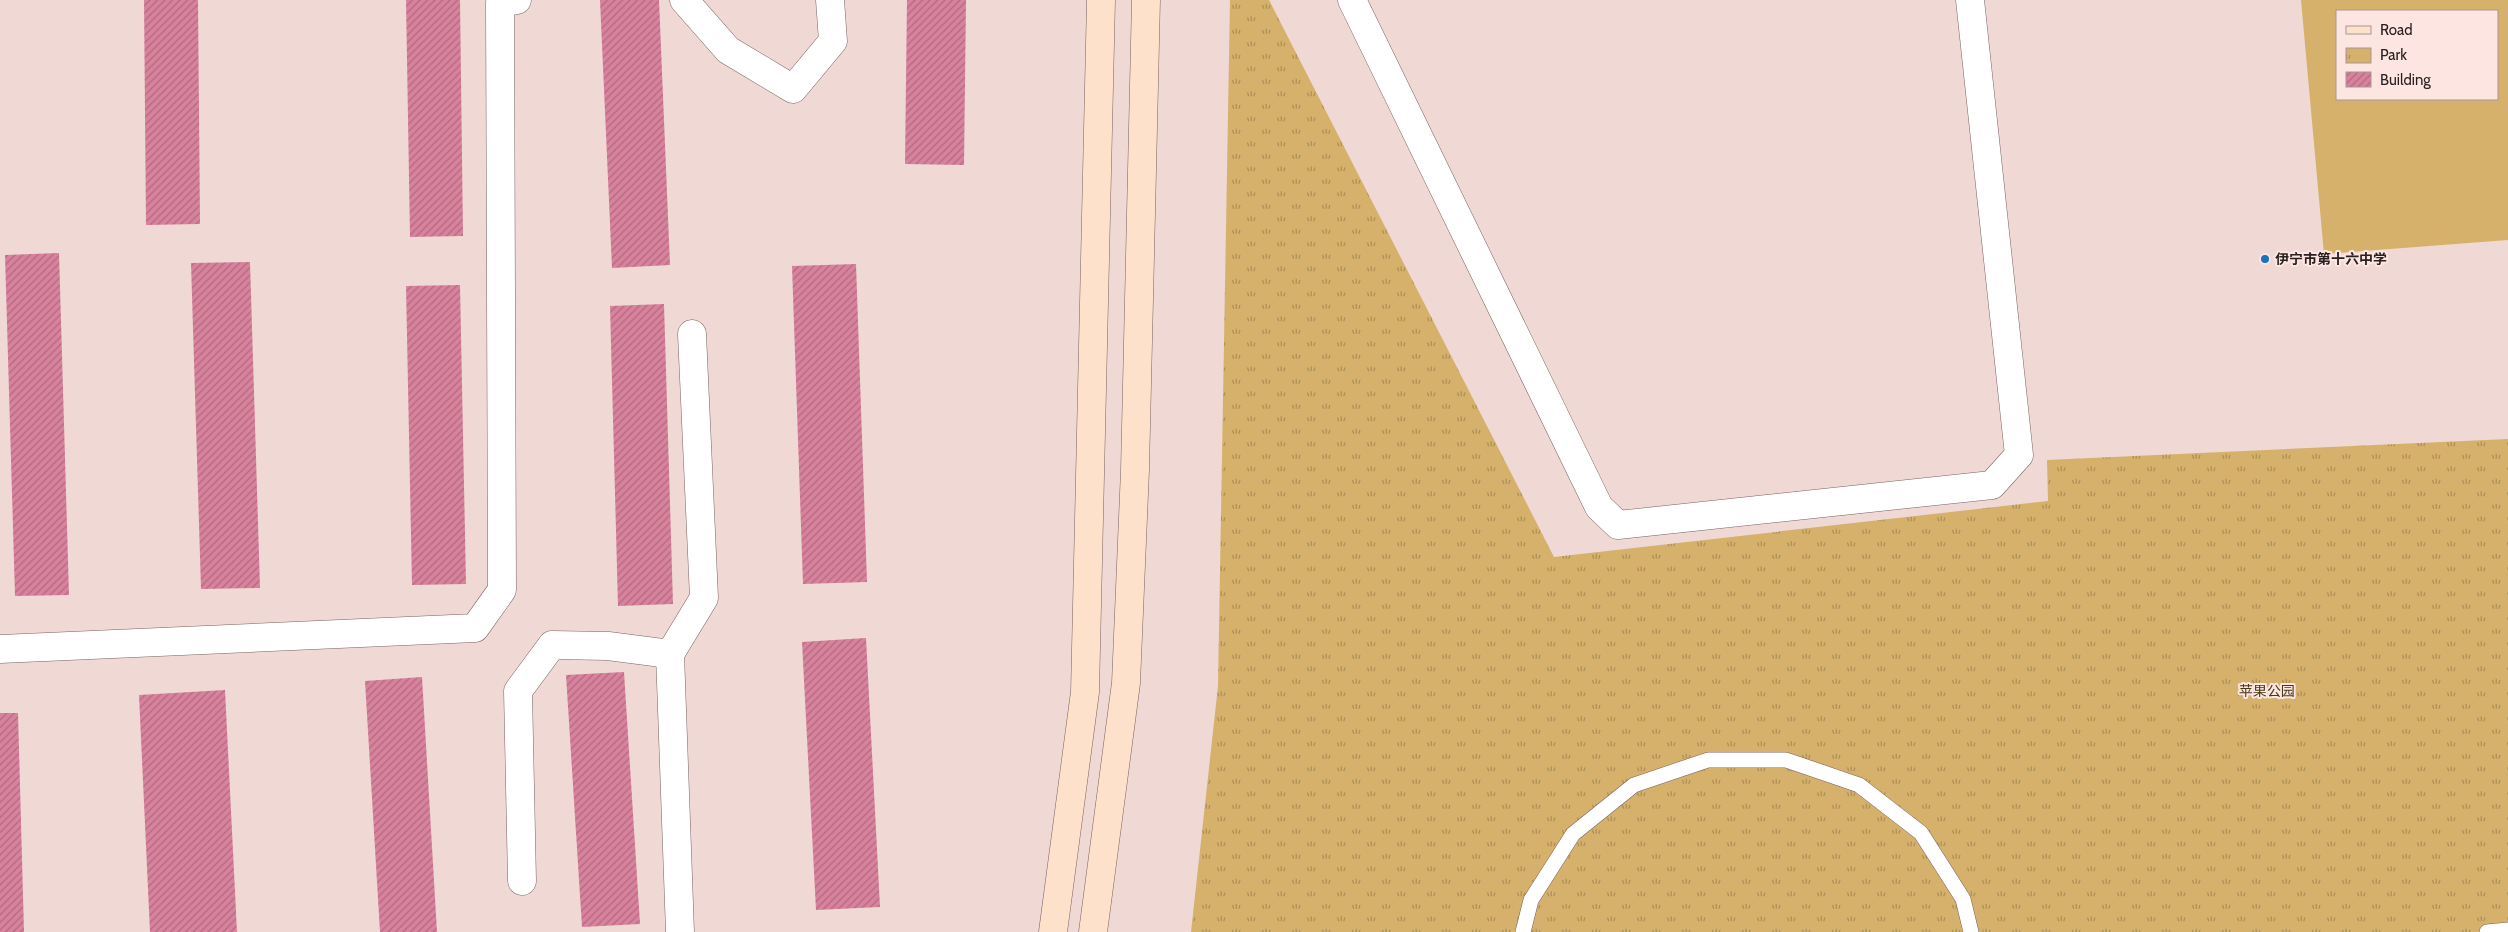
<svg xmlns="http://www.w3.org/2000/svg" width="2508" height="932" viewBox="0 0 2508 932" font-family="Cabin,'Noto Sans SC',sans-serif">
<defs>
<pattern id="park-tufts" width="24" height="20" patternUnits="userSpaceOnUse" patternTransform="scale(1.25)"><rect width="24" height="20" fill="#d5b16b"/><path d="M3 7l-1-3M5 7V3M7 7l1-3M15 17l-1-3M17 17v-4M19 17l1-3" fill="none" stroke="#ad9058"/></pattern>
<pattern id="building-hatch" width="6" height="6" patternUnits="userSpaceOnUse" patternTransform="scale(1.25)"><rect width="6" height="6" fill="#d9829d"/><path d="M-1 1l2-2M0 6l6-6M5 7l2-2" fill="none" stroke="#b06a80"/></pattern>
</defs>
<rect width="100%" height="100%" fill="#f0d8d4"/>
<polygon fill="url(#park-tufts)" points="1230,0 1269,0 1554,557 2048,501 2047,460 2508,439 2508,932 1191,932 1218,686"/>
<path fill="#d5b16b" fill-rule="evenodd" d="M2301 0H2508V240L2324 254ZM2337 11H2497V99H2337Z"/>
<g fill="url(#building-hatch)">
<polygon points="144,0 198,0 200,224 146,225"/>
<polygon points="406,0 460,0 463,236 410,237"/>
<polygon points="600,0 659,0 670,265 612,268"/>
<polygon points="907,0 966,0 964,165 905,164"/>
<polygon points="59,253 69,595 15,596 5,255"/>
<polygon points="250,262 260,588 201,589 191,263"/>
<polygon points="856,264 867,582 803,584 792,266"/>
<polygon points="460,285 466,584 412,585 406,286"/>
<polygon points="664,304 673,604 618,606 610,306"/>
<polygon points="866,638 880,907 816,910 802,642"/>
<polygon points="624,672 640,924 582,927 566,675"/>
<polygon points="422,677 437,932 380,932 365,681"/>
<polygon points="225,690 237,932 150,932 139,695"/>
<polygon points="0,713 18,713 24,932 0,932"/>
</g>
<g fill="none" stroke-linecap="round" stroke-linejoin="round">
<g stroke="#786360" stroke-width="16">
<g id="service">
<polyline points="1523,932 1531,900 1573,834 1634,785 1708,760 1786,760 1859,785 1921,833 1963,899 1971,932"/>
<polyline points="2487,932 2508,930"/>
</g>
</g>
<g stroke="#786360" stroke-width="29">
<g id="minor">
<polyline points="684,0 728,50 793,89 833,41 830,0"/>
<polyline points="1352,0 1599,507 1618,525 1992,485 2019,455 1970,0"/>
<polyline points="0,649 475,628 502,590 500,3 517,0"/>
<polyline points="522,881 518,691 552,645 608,646 670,654"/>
<polyline points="680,932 670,654 704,598 692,334"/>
</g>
</g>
<g stroke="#786360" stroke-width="29">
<g id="secondary">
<polyline points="1053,932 1085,692 1101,0"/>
<polyline points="1093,932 1126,683 1135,470 1146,0"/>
</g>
</g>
<use href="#service" stroke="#fff" stroke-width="15"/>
<use href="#minor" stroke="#fff" stroke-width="28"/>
<use href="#secondary" stroke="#fee1cb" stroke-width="28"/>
</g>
<circle fill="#1872bf" stroke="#fde5e1" stroke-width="2" cx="2265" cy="259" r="5"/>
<g text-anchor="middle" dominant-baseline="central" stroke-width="4" stroke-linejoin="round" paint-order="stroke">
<g font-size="14" font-weight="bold" fill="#292120" stroke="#fde5e1" text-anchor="start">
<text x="2275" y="259">伊宁市第十六中学</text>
</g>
<g font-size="14" fill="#493815" stroke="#fde5e1">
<text x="2267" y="691">苹果公园</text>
</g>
</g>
<rect x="2336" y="10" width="162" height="90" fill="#fde5e1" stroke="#a89794"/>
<rect x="2346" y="26" width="25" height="8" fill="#fee1cb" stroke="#a89794"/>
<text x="2380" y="35" font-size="15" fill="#292120">Road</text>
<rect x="2346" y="48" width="25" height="15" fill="url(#park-tufts)" stroke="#a89794"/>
<text x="2380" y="60" font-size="15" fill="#292120">Park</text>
<rect x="2346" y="72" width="25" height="15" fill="url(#building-hatch)" stroke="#a89794"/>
<text x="2380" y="85" font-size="15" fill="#292120">Building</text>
</svg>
